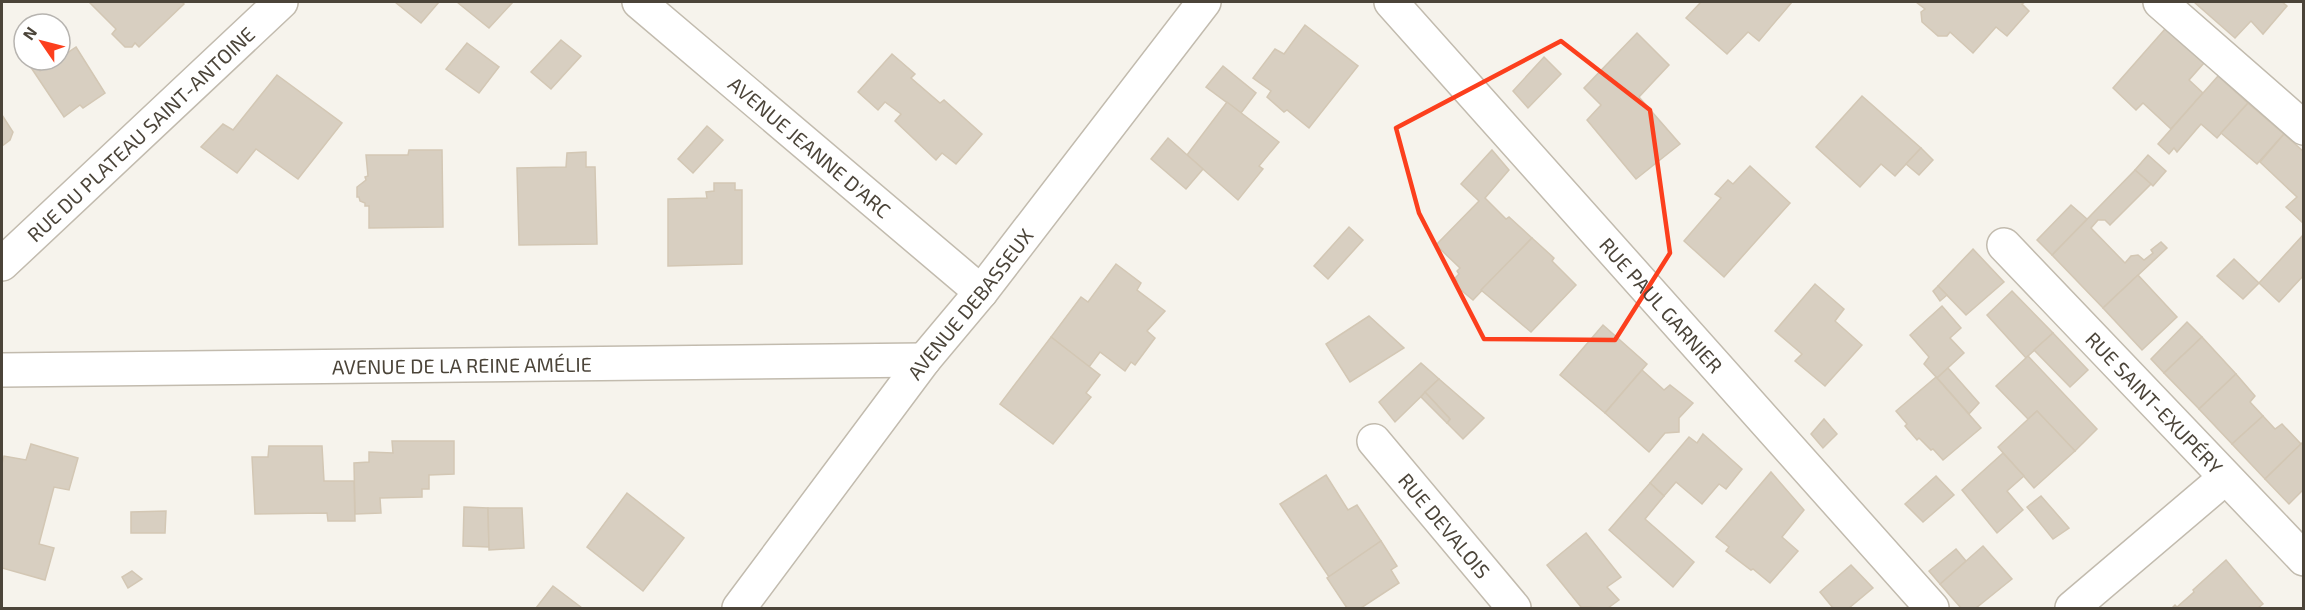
<svg xmlns="http://www.w3.org/2000/svg" width="2305" height="610" viewBox="0 0 2305 610" font-family="'Exo 2',sans-serif">
<rect width="100%" height="100%" fill="#f6f3ec"/>
<g fill="#d8cfc1" stroke="#d3c7b4" stroke-width="1.5">
<polygon points="89,2 182,2 184,4 139,47 135,43 132,47 125,47 112,34 116,29"/>
<polygon points="395,2 439,2 421,23"/>
<polygon points="457,2 513,2 489,28"/>
<polygon points="1701,2 1792,2 1759,41 1748,32 1727,54 1686,18"/>
<polygon points="1916,2 2025,2 2022,4 2029,11 2007,36 1996,27 1973,53 1950,32 1947,36 1938,36 1922,22 1921,12 1925,9"/>
<polygon points="2194,2 2282,2 2287,6 2263,34 2251,21 2235,38"/>
<polygon points="1305,25 1358,66 1309,128 1287,110 1284,112 1267,97 1271,91 1253,78 1275,49 1284,54"/>
<polygon points="2165,29 2204,63 2189,80 2203,93 2171,129 2143,103 2136,110 2113,88"/>
<polygon points="1637,33 1669,65 1639,97 1680,144 1636,179 1587,120 1601,105 1584,88"/>
<polygon points="561,40 581,56 551,89 531,72"/>
<polygon points="467,43 499,67 479,93 446,69"/>
<polygon points="76,47 105,93 83,108 80,105 64,117 30,66 35,64 40,71 56,60 60,60 60,58"/>
<polygon points="892,54 915,74 911,78 940,103 944,100 982,134 956,164 942,153 936,160 895,121 901,114 885,102 878,110 858,92"/>
<polygon points="1544,57 1561,74 1528,108 1513,91"/>
<polygon points="1223,66 1256,93 1241,113 1206,87"/>
<polygon points="277,75 342,123 298,179 256,149 237,173 201,147 223,124 233,130"/>
<polygon points="2218,76 2248,103 2217,138 2201,124 2177,152 2174,148 2169,154 2158,144"/>
<polygon points="1862,96 1921,148 1895,176 1881,164 1860,187 1816,147"/>
<polygon points="1227,102 1279,142 1259,166 1263,169 1238,200 1187,155"/>
<polygon points="2248,103 2284,134 2257,164 2221,133"/>
<polygon points="2,115 13,132 10,140 2,146"/>
<polygon points="707,126 723,140 693,173 678,159"/>
<polygon points="2284,134 2304,152 2304,224 2286,207 2297,197 2260,162"/>
<polygon points="1168,138 1203,169 1186,189 1151,159"/>
<polygon points="1921,148 1933,160 1919,175 1906,164"/>
<polygon points="409,150 442,150 443,227 369,228 369,206 365,206 365,203 360,201 359,197 357,197 357,187 366,180 365,177 368,176 366,155 408,155"/>
<polygon points="1492,150 1509,170 1485,198 1506,219 1509,217 1532,238 1473,300 1455,285 1457,281 1455,278 1459,274 1457,271 1460,268 1436,245 1479,201 1461,184"/>
<polygon points="586,152 586,167 595,167 597,244 519,245 517,168 566,167 567,153"/>
<polygon points="2148,155 2166,171 2153,186 2135,170"/>
<polygon points="1750,166 1790,203 1724,277 1684,241 1721,198 1715,194 1728,180 1733,184"/>
<polygon points="2135,170 2151,184 2110,225 2105,220 2098,220 2091,228 2125,263 2131,256 2138,255 2144,260 2153,253 2151,250 2161,242 2167,248 2103,308 2052,255"/>
<polygon points="714,183 735,183 735,190 742,190 742,264 668,266 668,199 707,198 706,192 714,191"/>
<polygon points="2071,205 2087,219 2052,255 2037,240"/>
<polygon points="1349,227 1363,240 1328,279 1314,266"/>
<polygon points="2304,234 2304,275 2279,302 2259,283"/>
<polygon points="1532,238 1554,258 1552,261 1576,285 1531,332 1481,290"/>
<polygon points="1973,249 2004,282 1966,315 1938,286"/>
<polygon points="2234,259 2259,283 2243,299 2217,276"/>
<polygon points="1116,264 1141,283 1137,290 1165,311 1147,331 1155,338 1135,365 1131,362 1125,371 1100,352 1089,367 1051,337 1081,297 1088,302"/>
<polygon points="2138,275 2177,317 2142,350 2103,308"/>
<polygon points="1815,284 1844,309 1835,321 1862,345 1825,386 1795,361 1802,354 1775,331"/>
<polygon points="1938,286 1947,295 1940,301 1933,291"/>
<polygon points="2012,291 2053,333 2026,358 1987,315"/>
<polygon points="1942,306 1961,328 1950,338 1964,353 1937,378 1924,364 1929,357 1910,335"/>
<polygon points="1369,316 1404,348 1350,382 1326,344"/>
<polygon points="2187,322 2202,337 2164,373 2151,359"/>
<polygon points="1603,325 1647,364 1605,413 1560,375"/>
<polygon points="2053,333 2088,370 2070,387 2034,350"/>
<polygon points="1051,337 1100,375 1086,393 1091,397 1053,444 1000,404"/>
<polygon points="2202,337 2236,374 2199,409 2164,373"/>
<polygon points="2028,356 2097,429 2075,451 2037,411 2028,419 1996,386"/>
<polygon points="1421,363 1439,379 1395,422 1379,402"/>
<polygon points="1948,368 1979,403 1969,414 1937,378"/>
<polygon points="1642,370 1664,390 1670,385 1693,403 1679,418 1679,432 1665,433 1649,452 1605,413"/>
<polygon points="2236,374 2255,396 2250,402 2263,416 2232,444 2199,409"/>
<polygon points="1936,377 1981,428 1943,460 1933,449 1931,450 1919,438 1917,440 1905,426 1907,424 1896,411"/>
<polygon points="1439,379 1484,418 1463,439 1447,423 1450,419 1425,392"/>
<polygon points="1425,392 1450,419 1447,423 1421,397"/>
<polygon points="2037,411 2075,451 2034,488 1998,447"/>
<polygon points="2263,416 2275,429 2282,424 2301,444 2265,479 2232,444"/>
<polygon points="1824,419 1837,434 1823,448 1811,434"/>
<polygon points="1703,434 1742,469 1726,489 1719,484 1702,504 1676,482 1664,496 1650,483 1689,437 1697,443"/>
<polygon points="392,441 454,441 454,474 429,475 429,489 422,489 422,497 380,498 381,513 355,514 354,463 369,462 369,452 393,453"/>
<polygon points="2304,441 2304,489 2289,504 2265,479"/>
<polygon points="31,444 78,458 69,490 54,487 39,544 54,548 45,580 2,568 2,464 4,456 26,460"/>
<polygon points="269,446 322,446 324,481 354,481 355,521 328,521 327,513 255,514 252,457 268,457"/>
<polygon points="2003,453 2024,476 2007,491 2023,510 1997,533 1962,490"/>
<polygon points="1771,472 1804,510 1782,537 1798,551 1770,583 1753,569 1751,570 1726,551 1729,547 1716,537"/>
<polygon points="1326,475 1348,510 1357,505 1381,541 1329,577 1280,504"/>
<polygon points="1936,476 1954,495 1923,522 1905,504"/>
<polygon points="1650,483 1664,496 1645,519 1694,562 1673,587 1609,530"/>
<polygon points="627,493 684,538 643,591 587,547"/>
<polygon points="2041,496 2069,528 2053,539 2027,507"/>
<polygon points="464,507 488,508 489,547 463,546"/>
<polygon points="488,508 522,508 524,548 489,550"/>
<polygon points="166,511 165,533 131,533 131,512"/>
<polygon points="1586,533 1621,577 1607,587 1619,600 1608,608 1581,607 1547,565"/>
<polygon points="1381,541 1397,566 1391,570 1399,583 1361,608 1347,608 1327,578"/>
<polygon points="1983,546 2012,579 1976,608 1961,608 1940,584"/>
<polygon points="1956,549 1966,561 1940,584 1929,571"/>
<polygon points="2226,560 2263,604 2258,608 2172,608 2175,605 2177,607 2194,592 2193,590"/>
<polygon points="1851,565 1873,588 1849,608 1833,608 1820,592"/>
<polygon points="132,571 142,579 128,588 122,577"/>
<polygon points="553,586 582,608 536,608"/>
</g>
<g fill="none" stroke-linecap="round" stroke-linejoin="round">
<g stroke="#c2bbae" stroke-width="36">
<g id="street">
<path id="s1" d="M639 2 981 292"/>
<path id="s2" d="M1391 2 1932 608"/>
<polyline points="2160,2 2304,128"/>
<path id="s3" d="M2004 245 2304 559"/>
<path id="s4" d="M2 264 281 2"/>
<path id="s5" d="M2 370 924 360"/>
<path id="s6" d="M1374 441 1514 608"/>
<path id="s7" d="M739 608 924 360 981 292 1204 2"/>
<polyline points="2072,608 2225,478"/>
</g>
</g>
<use href="#street" stroke="#fff" stroke-width="33"/>
</g>
<path fill="none" stroke="#fc3f1d" stroke-width="4.5" stroke-linejoin="round" d="M1561 41 1650 110 1670 253 1615 340 1484 339 1419 213 1396 128Z"/>
<g text-anchor="middle" dominant-baseline="central" stroke-width="4.5" stroke-linejoin="round" paint-order="stroke">
<g font-size="20" fill="#4b4439" stroke="#fff">
<text stroke="none"><textPath href="#s4" startOffset="190">RUE DU PLATEAU SAINT-ANTOINE</textPath></text>
<text stroke="none"><textPath href="#s1" startOffset="224">AVENUE JEANNE D'ARC</textPath></text>
<text stroke="none"><textPath href="#s7" startOffset="382">AVENUE DEBASSEUX</textPath></text>
<text stroke="none"><textPath href="#s2" startOffset="406">RUE PAUL GARNIER</textPath></text>
<text stroke="none"><textPath href="#s5" startOffset="460">AVENUE DE LA REINE AMÉLIE</textPath></text>
<text stroke="none"><textPath href="#s3" startOffset="218">RUE SAINT-EXUPÉRY</textPath></text>
<text stroke="none"><textPath href="#s6" startOffset="110">RUE DEVALOIS</textPath></text>
</g>
</g>
<rect width="2305" height="610" fill="none" stroke="#4b4439" stroke-width="6"/>
<g transform="translate(42 42) rotate(305)"><circle r="28" fill="#ffffff" stroke="#b7b4b0" stroke-width="1.5"/>
<path d="M0-4.5L10 22L0 15L-10 22Z" fill="#fc3f1d"/>
<text y="-9" font-size="16" font-weight="bold" text-anchor="middle" fill="#4b4439">N</text>
</g>
</svg>
